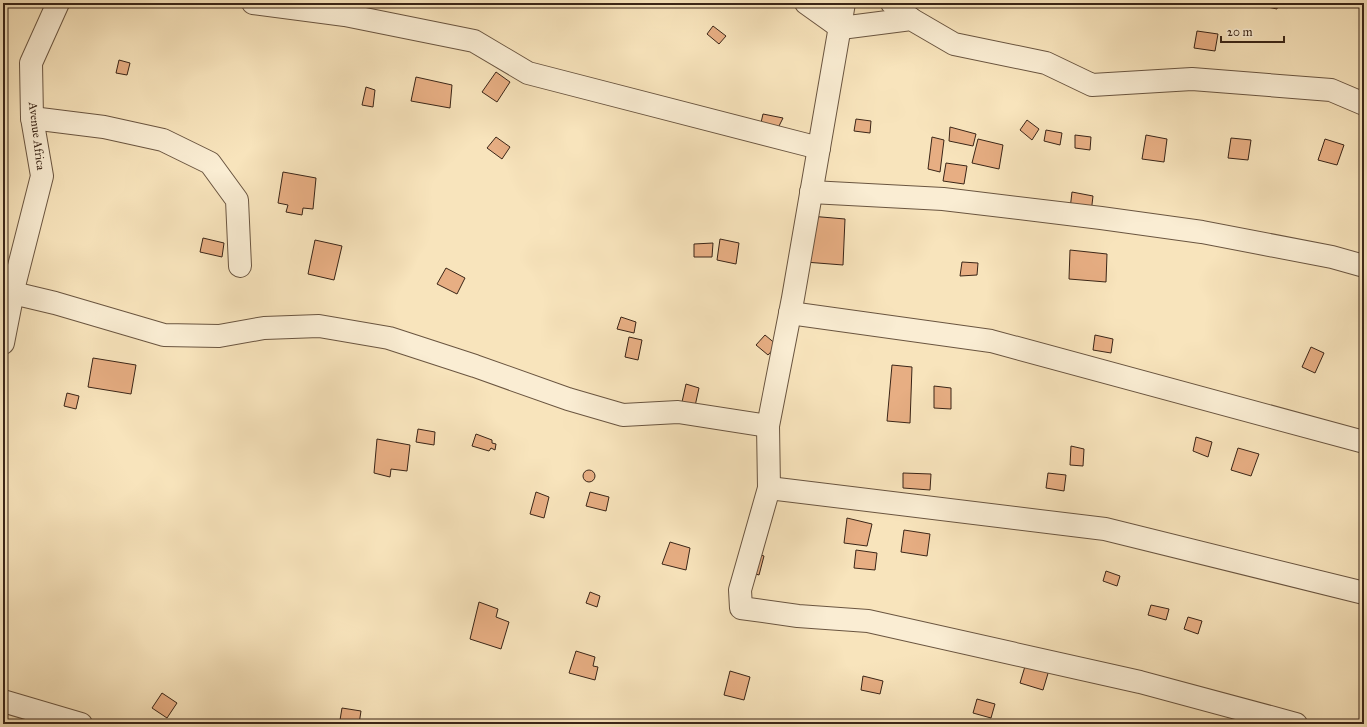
<svg xmlns="http://www.w3.org/2000/svg" width="1367" height="727" viewBox="0 0 1367 727" font-family="'IM FELL Great Primer',serif">
<rect width="100%" height="100%" fill="#f8e4bc"/>
<filter id="stains"><feTurbulence type="fractalNoise" baseFrequency=".005" numOctaves="4"/><feColorMatrix values="0 0 0 0 .2 0 0 0 0 .09 0 0 0 0 .02 0 0 0 .5 -.17"/></filter>
<radialGradient id="worn" r=".72"><stop offset=".6" stop-color="#630" stop-opacity="0"/><stop offset="1" stop-color="#630" stop-opacity=".3"/></radialGradient>
<g fill="#e7ae83" stroke="#3a2517">
<polygon points="1259,3 1278,3 1277,9 1258,5"/>
<polygon points="713,26 726,36 719,44 707,34"/>
<polygon points="1197,31 1218,34 1215,51 1194,48"/>
<polygon points="119,60 130,63 127,75 116,73"/>
<polygon points="496,72 510,82 497,102 482,92"/>
<polygon points="416,77 452,85 450,108 411,101"/>
<polygon points="366,87 375,90 373,107 362,105"/>
<polygon points="763,114 783,118 778,128 760,127"/>
<polygon points="856,119 871,121 870,133 854,131"/>
<polygon points="1027,120 1039,129 1032,140 1020,130"/>
<polygon points="950,127 976,134 973,146 949,141"/>
<polygon points="1046,130 1062,133 1060,145 1044,141"/>
<polygon points="1075,135 1091,137 1090,150 1075,148"/>
<polygon points="1146,135 1167,139 1164,162 1142,159"/>
<polygon points="496,137 510,147 502,159 487,148"/>
<polygon points="932,137 944,140 940,172 928,169"/>
<polygon points="1231,138 1251,140 1248,160 1228,158"/>
<polygon points="978,139 1003,145 999,169 972,163"/>
<polygon points="1325,139 1344,145 1337,165 1318,160"/>
<polygon points="946,163 967,166 964,184 943,181"/>
<polygon points="283,172 316,178 313,209 303,208 302,215 286,212 288,205 278,203"/>
<polygon points="1072,192 1093,196 1091,213 1070,209"/>
<polygon points="810,216 845,219 843,265 805,262"/>
<polygon points="203,238 224,243 222,257 200,252"/>
<polygon points="720,239 739,243 736,264 717,260"/>
<polygon points="315,240 342,246 334,280 308,274"/>
<polygon points="713,243 712,257 694,257 694,244"/>
<polygon points="1070,250 1107,254 1106,282 1069,279"/>
<polygon points="962,262 978,263 977,275 960,276"/>
<polygon points="446,268 465,278 457,294 437,284"/>
<polygon points="621,317 636,322 634,333 617,329"/>
<polygon points="765,335 777,345 768,355 756,345"/>
<polygon points="1095,335 1113,339 1111,353 1093,350"/>
<polygon points="629,337 642,340 638,360 625,357"/>
<polygon points="1311,347 1324,353 1315,373 1302,367"/>
<polygon points="93,358 136,365 131,394 88,387"/>
<polygon points="892,365 912,367 910,423 887,421"/>
<polygon points="686,384 699,388 695,406 682,402"/>
<polygon points="934,386 951,388 951,409 934,408"/>
<polygon points="67,393 79,396 76,409 64,406"/>
<polygon points="418,429 435,432 434,445 416,442"/>
<polygon points="476,434 492,440 492,443 496,444 495,450 491,448 489,451 472,446"/>
<polygon points="1196,437 1212,442 1208,457 1193,451"/>
<polygon points="377,439 410,445 407,471 391,469 390,477 374,473"/>
<polygon points="1071,446 1084,449 1083,466 1070,465"/>
<polygon points="1238,448 1259,454 1251,476 1231,470"/>
<circle cx="589" cy="476" r="6"/>
<polygon points="903,473 931,474 930,490 903,488"/>
<polygon points="1048,473 1066,475 1064,491 1046,488"/>
<polygon points="536,492 549,497 544,518 530,514"/>
<polygon points="590,492 609,497 606,511 586,506"/>
<polygon points="847,518 872,524 867,546 844,543"/>
<polygon points="904,530 930,534 927,556 901,552"/>
<polygon points="670,542 690,548 686,570 662,564"/>
<polygon points="856,550 877,553 875,570 854,568"/>
<polygon points="751,552 764,556 759,575 746,571"/>
<polygon points="1106,571 1120,576 1117,586 1103,581"/>
<polygon points="590,592 600,596 597,607 586,603"/>
<polygon points="479,602 498,609 496,617 509,622 501,649 470,639"/>
<polygon points="1151,605 1169,609 1166,620 1148,615"/>
<polygon points="1188,617 1202,621 1198,634 1184,629"/>
<polygon points="576,651 595,657 593,666 598,667 595,680 569,673"/>
<polygon points="1026,663 1049,670 1043,690 1020,683"/>
<polygon points="730,671 750,677 744,700 724,695"/>
<polygon points="863,676 883,681 880,694 861,690"/>
<polygon points="162,693 177,703 167,718 152,708"/>
<polygon points="977,699 995,704 991,718 973,713"/>
<polygon points="342,708 361,711 359,724 340,720"/>
</g>
<g fill="none" stroke-linecap="round" stroke-linejoin="round">
<g stroke="#6a5540" stroke-width="24">
<g id="minor">
<polyline points="253,3 345,15 474,41 528,73 819,148"/>
<polyline points="806,3 841,28 911,19 954,44 1046,63 1092,85 1192,79 1331,90 1364,104"/>
<polyline points="844,3 793,298 768,426 769,488 740,590 741,608 798,616 868,621 1140,682 1296,724"/>
<polyline points="892,3 911,19"/>
<polyline points="32,118 104,127 163,140 210,163 237,200 240,266"/>
<polyline points="811,192 943,199 1101,218 1202,232 1332,257 1364,266"/>
<polyline points="13,293 55,303 164,335 219,336 264,328 319,326 389,338 475,366 568,399 623,415 678,412 768,426"/>
<polyline points="790,313 991,341 1364,442"/>
<polyline points="3,343 15,282 42,176 32,118 31,63 58,3"/>
<polyline points="769,488 1105,529 1364,593"/>
<polyline points="3,701 81,724"/>
</g>
</g>
<use href="#minor" stroke="#faedd3" stroke-width="22"/>
</g>
<g text-anchor="middle" dominant-baseline="central" stroke-width="3" stroke-linejoin="round" paint-order="stroke">
<g font-size="12" fill="#3a2517" stroke="#faedd3">
<text transform="translate(37 136) rotate(83)">Avenue Africa</text>
</g>
</g>
<rect width="1367" height="727" fill="none" stroke="#f8e4bc" stroke-width="16"/>
<rect x="4" y="4" width="1359" height="719" fill="none" stroke="#3a2517" stroke-width="2"/>
<rect x="8" y="8" width="1351" height="711" fill="none" stroke="#3a2517"/>
<path d="M1221 36v6h63v-6" fill="none" stroke="#3a2517" stroke-width="2"/>
<text x="1227" y="36" font-size="12" fill="#3a2517" stroke="#faedd3" stroke-width="3" paint-order="stroke">20 m</text>
<rect width="100%" height="100%" filter="url(#stains)"/>
<rect width="100%" height="100%" fill="url(#worn)"/>
</svg>
